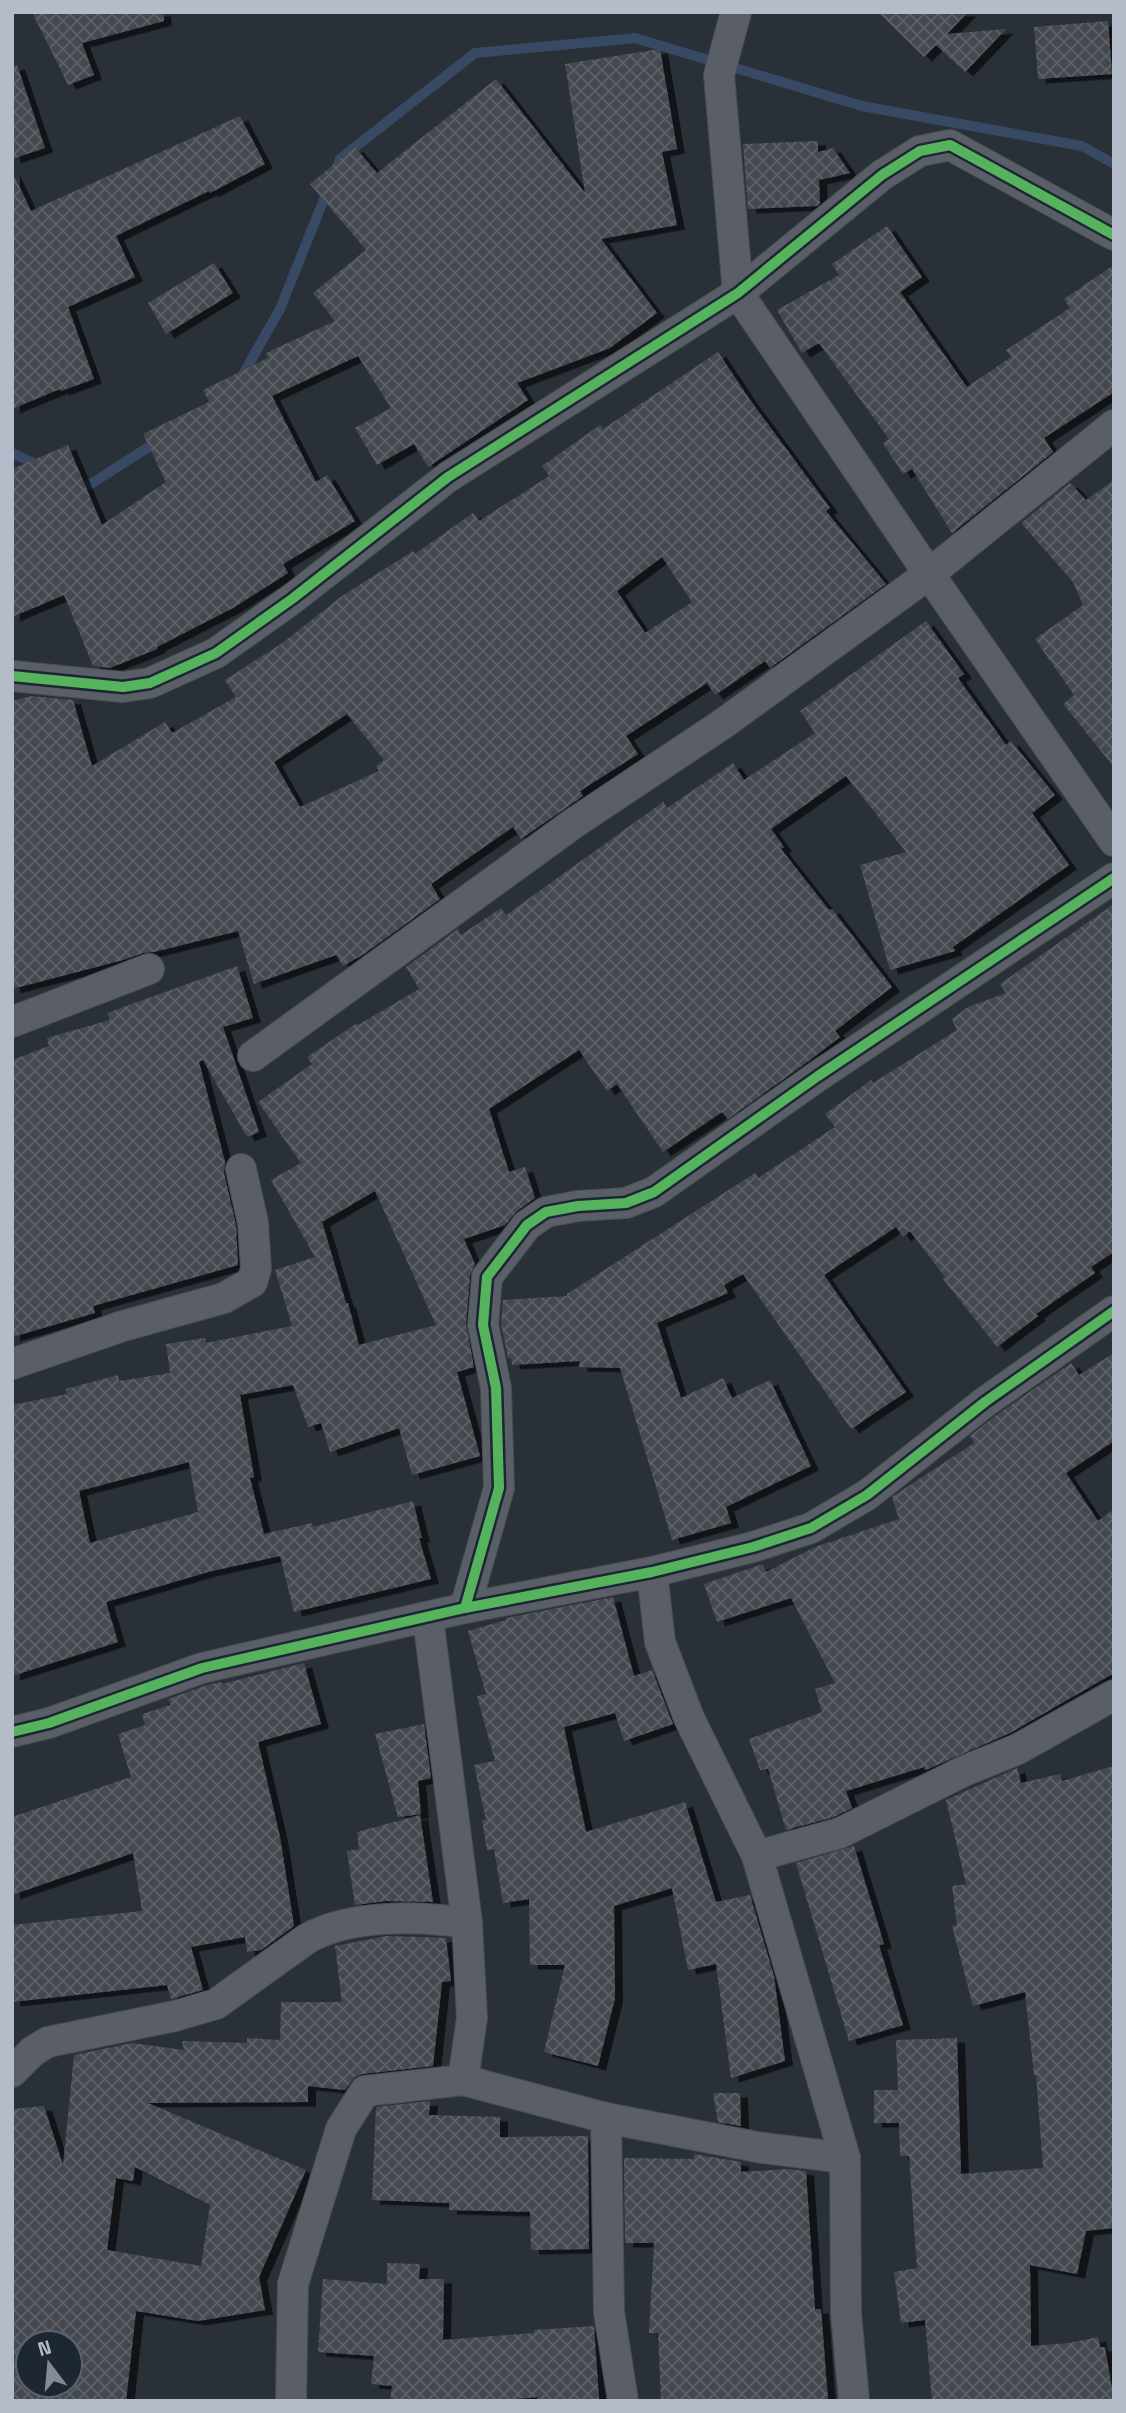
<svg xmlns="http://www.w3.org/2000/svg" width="1126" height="2413" viewBox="0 0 1126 2413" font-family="'Space Grotesk',sans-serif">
<defs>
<pattern id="building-cross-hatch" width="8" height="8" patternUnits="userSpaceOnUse" patternTransform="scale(1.75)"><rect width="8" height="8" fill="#444950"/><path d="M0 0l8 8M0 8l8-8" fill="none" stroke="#5d6168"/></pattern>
<filter id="shadow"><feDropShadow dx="8" dy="4.5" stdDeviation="0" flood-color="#0009"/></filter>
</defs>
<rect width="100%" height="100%" fill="#2a3038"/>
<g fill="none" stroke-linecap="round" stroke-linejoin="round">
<g stroke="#384963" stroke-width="10">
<polyline points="335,172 340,159 475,53 635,38 862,106 1082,146 1114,164"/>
<polyline points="241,378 280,309 328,189"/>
<polyline points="12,453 42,467"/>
<polyline points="75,482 86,487 158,441"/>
</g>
</g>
<g fill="url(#building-cross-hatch)" fill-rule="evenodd" filter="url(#shadow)">
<polygon points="32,12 163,12 164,21 82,43 94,75 68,85"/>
<polygon points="878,12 968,12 947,34 1006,29 965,72 936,45 924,57"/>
<polygon points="1108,21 1112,74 1038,79 1034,27"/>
<polygon points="660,49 677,149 662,152 677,225 601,239 657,313 610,348 517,383 528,400 428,467 414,444 377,465 355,428 391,408 358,356 272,396 316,482 327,475 355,521 283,564 288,573 233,608 157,647 157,649 110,668 93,666 64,595 12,617 12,469 68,445 102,525 166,482 143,434 209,402 203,390 268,358 266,353 335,321 313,293 366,250 310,184 355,147 377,173 496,79 585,193 565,64"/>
<polygon points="17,65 45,148 12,159 12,66"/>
<polygon points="240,116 265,164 210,193 209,191 116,236 135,277 68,307 94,379 61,391 60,389 12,409 12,171 31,211"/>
<polygon points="818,141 818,152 833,148 850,173 819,180 820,203 817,206 748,209 743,144"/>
<polygon points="887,226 922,277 900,292 967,387 1011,357 1006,350 1070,308 1064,299 1114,265 1114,392 1044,438 1053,452 952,533 912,469 903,474 883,443 889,439 819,343 802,353 777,310 839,275 832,264"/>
<polygon points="214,263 233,293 166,334 148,303"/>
<path d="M718 352 750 400 830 508 826 511 886 584 770 668 765 661 715 695 707 683 626 736 638 754 580 791 583 796 521 839 513 827 431 884 440 899 364 954 343 966 336 955 254 984 238 931 154 952 143 953 123 960 12 989V701L31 696 73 700 92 766 165 722 172 733 236 697 225 680 281 644 342 596 413 551 415 554 473 513 479 521 549 476 542 466 600 425 603 429ZM662 557 692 602 645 633 617 591ZM347 714 384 760 376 766 379 771 300 807 274 762Z"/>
<polygon points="1114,480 1114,767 1063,704 1074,695 1035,639 1083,605 1073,582 1021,523 1070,483 1086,500"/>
<path d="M926 621 964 674 958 678 1006 745 1011 741 1055 795 1032 813 1069 865 953 947 955 951 890 970 860 865 906 852 846 776 771 829 784 847 781 849 829 910 832 909 892 987 835 1031 840 1037 806 1063 728 1119 722 1112 663 1152 617 1084 607 1091 579 1050 489 1109 509 1172 525 1167 535 1198 517 1211 505 1225 464 1239 475 1264 470 1276 466 1324 474 1367 457 1372 480 1456 412 1475 399 1428 330 1452 321 1423 308 1427 293 1385 240 1395 254 1477 250 1478 264 1534 312 1523 313 1527 413 1501 422 1538H419L431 1579 294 1612 280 1556 208 1572 106 1602 118 1642 12 1676V1405L67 1394 66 1389 118 1375 119 1381 170 1373 166 1344 205 1338 206 1343 292 1326 275 1270 315 1257 271 1180 301 1163 258 1102 312 1064 307 1057 357 1023 358 1025 419 989 406 967 458 929 461 935 501 908 506 915 663 802 667 808 733 763 744 780 815 733 800 711ZM375 1191 436 1325 359 1345 348 1303H346L322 1222ZM189 1462 198 1512 90 1543 79 1491Z"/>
<polygon points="1114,904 1114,1252 1091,1267 1095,1273 1036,1314 1038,1316 997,1347 943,1279 945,1277 910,1231 903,1237 896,1227 824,1275 906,1392 851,1429 743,1274 724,1285 728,1293 657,1323 681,1398 723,1378 732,1398 770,1380 811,1466 726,1507 731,1523 672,1540 620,1368 579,1367 580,1361 512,1365 511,1358 508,1358 501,1324 503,1300 567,1296 567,1294 755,1173 758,1178 835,1127 825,1114 871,1080 873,1083 957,1030 952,1019 968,1007 1006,993 1000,984"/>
<polygon points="237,966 253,1018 223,1027 259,1132 247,1137 203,1060 199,1062 225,1162 224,1173 236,1225 238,1265 93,1306 95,1313 12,1337 12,1060 49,1046 47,1038 110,1020 107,1013"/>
<polygon points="1114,1353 1114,1441 1066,1473 1098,1521 1114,1509 1114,1673 1010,1733 928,1769 925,1770 924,1767 846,1791 852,1808 834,1817 786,1830 768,1769 760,1770 749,1739 822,1712 815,1689 835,1683 791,1598 717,1622 704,1584 763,1564 766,1572 815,1547 899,1519 892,1497 974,1443 970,1436 995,1416 1071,1363 1079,1375"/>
<polygon points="613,1597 634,1676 652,1670 673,1724 624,1741 615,1713 564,1727 586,1832 685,1802 716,1902 750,1895 774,1976 785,2061 731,2078 716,1964 688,1970 672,1888 614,1906 615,1998 598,2066 544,2052 565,1965 530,1965 529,1899 503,1903 494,1849 487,1850 482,1820 486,1820 474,1765 495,1761 477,1696 486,1694 468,1631 506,1620 506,1618"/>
<polygon points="304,1663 321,1724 258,1742 280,1837 294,1926 261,1950 247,1952 245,1937 191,1947 203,1990 171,1999 167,1985 12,2002 12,1925 142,1911 133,1853 12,1895 12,1817 131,1777 118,1734 145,1725 142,1714 171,1705 168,1699 207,1685 221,1682 222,1684"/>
<polygon points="424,1724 431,1778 418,1781 421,1814 398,1817 375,1734"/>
<polygon points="1114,1766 1114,2228 1086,2231 1077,2274 1030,2265 1031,2346 1069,2343 1098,2337 1100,2347 1105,2347 1114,2401 932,2401 925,2320 901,2323 894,2272 917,2268 909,2156 900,2156 899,2123 874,2123 874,2090 898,2090 896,2040 957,2038 961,2174 1043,2168 1036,2075 1034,2075 1025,1992 973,2006 952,1926 957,1925 952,1886 966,1884 946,1800 1017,1768 1021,1783 1060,1774 1062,1781"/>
<polygon points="420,1815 433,1902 386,1901 355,1905 347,1851 359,1849 357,1832"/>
<polygon points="854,1846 884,1944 879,1945 903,2025 849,2041 796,1863"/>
<path d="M387 1936 446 1938 451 1981 442 1982 433 2066 362 2074 355 2077 345 2090 308 2086V2102L148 2103 306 2170 259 2277 265 2310 198 2321 136 2311 126 2401H12V2109L44 2106 63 2165 74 2055 132 2043 184 2050 182 2041 247 2043V2038L280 2040 281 2002H342L335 1946ZM135 2167 210 2205 201 2266 107 2250 116 2178 133 2181ZM28 2343H70V2385H28Z"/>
<polygon points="713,2093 740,2093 741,2126 718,2122"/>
<polygon points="430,2101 429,2115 500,2117 500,2137 588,2136 589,2249 531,2250 530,2212 449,2210 449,2203 372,2200 376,2107"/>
<polygon points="694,2154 741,2162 741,2172 789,2169 806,2171 815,2309 821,2309 828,2401 661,2401 658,2333 649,2333 654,2243 625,2243 624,2158 694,2159"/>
<polygon points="387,2263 420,2264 419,2279 444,2279 443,2340 534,2333 534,2330 594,2326 599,2399 538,2401 537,2397 493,2401 390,2401 392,2386 371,2384 374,2356 318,2352 323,2279 387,2284"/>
</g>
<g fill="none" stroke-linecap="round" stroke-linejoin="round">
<g stroke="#484c53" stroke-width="32">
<g id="street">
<polyline points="736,12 719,75 738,293 929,574 1114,841"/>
<polyline points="12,676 123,687 150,683 216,653 292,599 448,477 738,293 882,175 920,151 950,145 1114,235"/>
<polyline points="12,1022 149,969"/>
<polyline points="253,1056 574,823 724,723 929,574 1114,425"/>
<polyline points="12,1364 123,1326 224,1298 252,1282 256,1269 253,1223 241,1169"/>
<polyline points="652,1572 660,1642 689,1718 757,1856 845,2158 846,2313 854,2401"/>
<polyline points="465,1608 499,1488 496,1388 483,1325 487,1277 527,1225 546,1212 578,1206 626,1203 654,1192 818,1076 1114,878"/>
<polyline points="428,1618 467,1923 472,2018 463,2080"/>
<polyline points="12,1732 49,1723 202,1668 465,1608 652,1572 753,1547 811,1528 867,1495 985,1402 1114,1311"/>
<polyline points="757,1856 840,1833 964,1771 1018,1749 1114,1695"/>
<path d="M12 2072 33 2051 48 2042 175 2016 216 2004 308 1938C353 1914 418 1916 467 1923"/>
<polyline points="606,2118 609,2312 623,2401"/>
<polyline points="291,2401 293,2284 341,2129 365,2091 463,2080 606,2118 763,2148 845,2158"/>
</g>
</g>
<use href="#street" stroke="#5a5e66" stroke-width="30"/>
<g stroke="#1d2633" stroke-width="15">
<g id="cycleway">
<polyline points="12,676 123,687 150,683 216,653 292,599 448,477 738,293 882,175 920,151 950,145 1114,235"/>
<polyline points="465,1608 499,1488 496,1388 483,1325 487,1277 527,1225 546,1212 578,1206 626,1203 654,1192 818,1076 1114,878"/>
<polyline points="12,1732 49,1723 202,1668 465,1608 652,1572 753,1547 811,1528 867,1495 985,1402 1114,1311"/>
</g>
</g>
<use href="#cycleway" stroke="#56b35d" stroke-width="10"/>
</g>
<rect width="1126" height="2413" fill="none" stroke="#b4bcc9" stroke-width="28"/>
<g transform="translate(49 2364) rotate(344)"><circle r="33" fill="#1d2633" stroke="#59626f" stroke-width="2"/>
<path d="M0-5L12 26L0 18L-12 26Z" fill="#848b96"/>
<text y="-10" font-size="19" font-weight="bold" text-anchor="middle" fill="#b4bcc9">N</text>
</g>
</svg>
